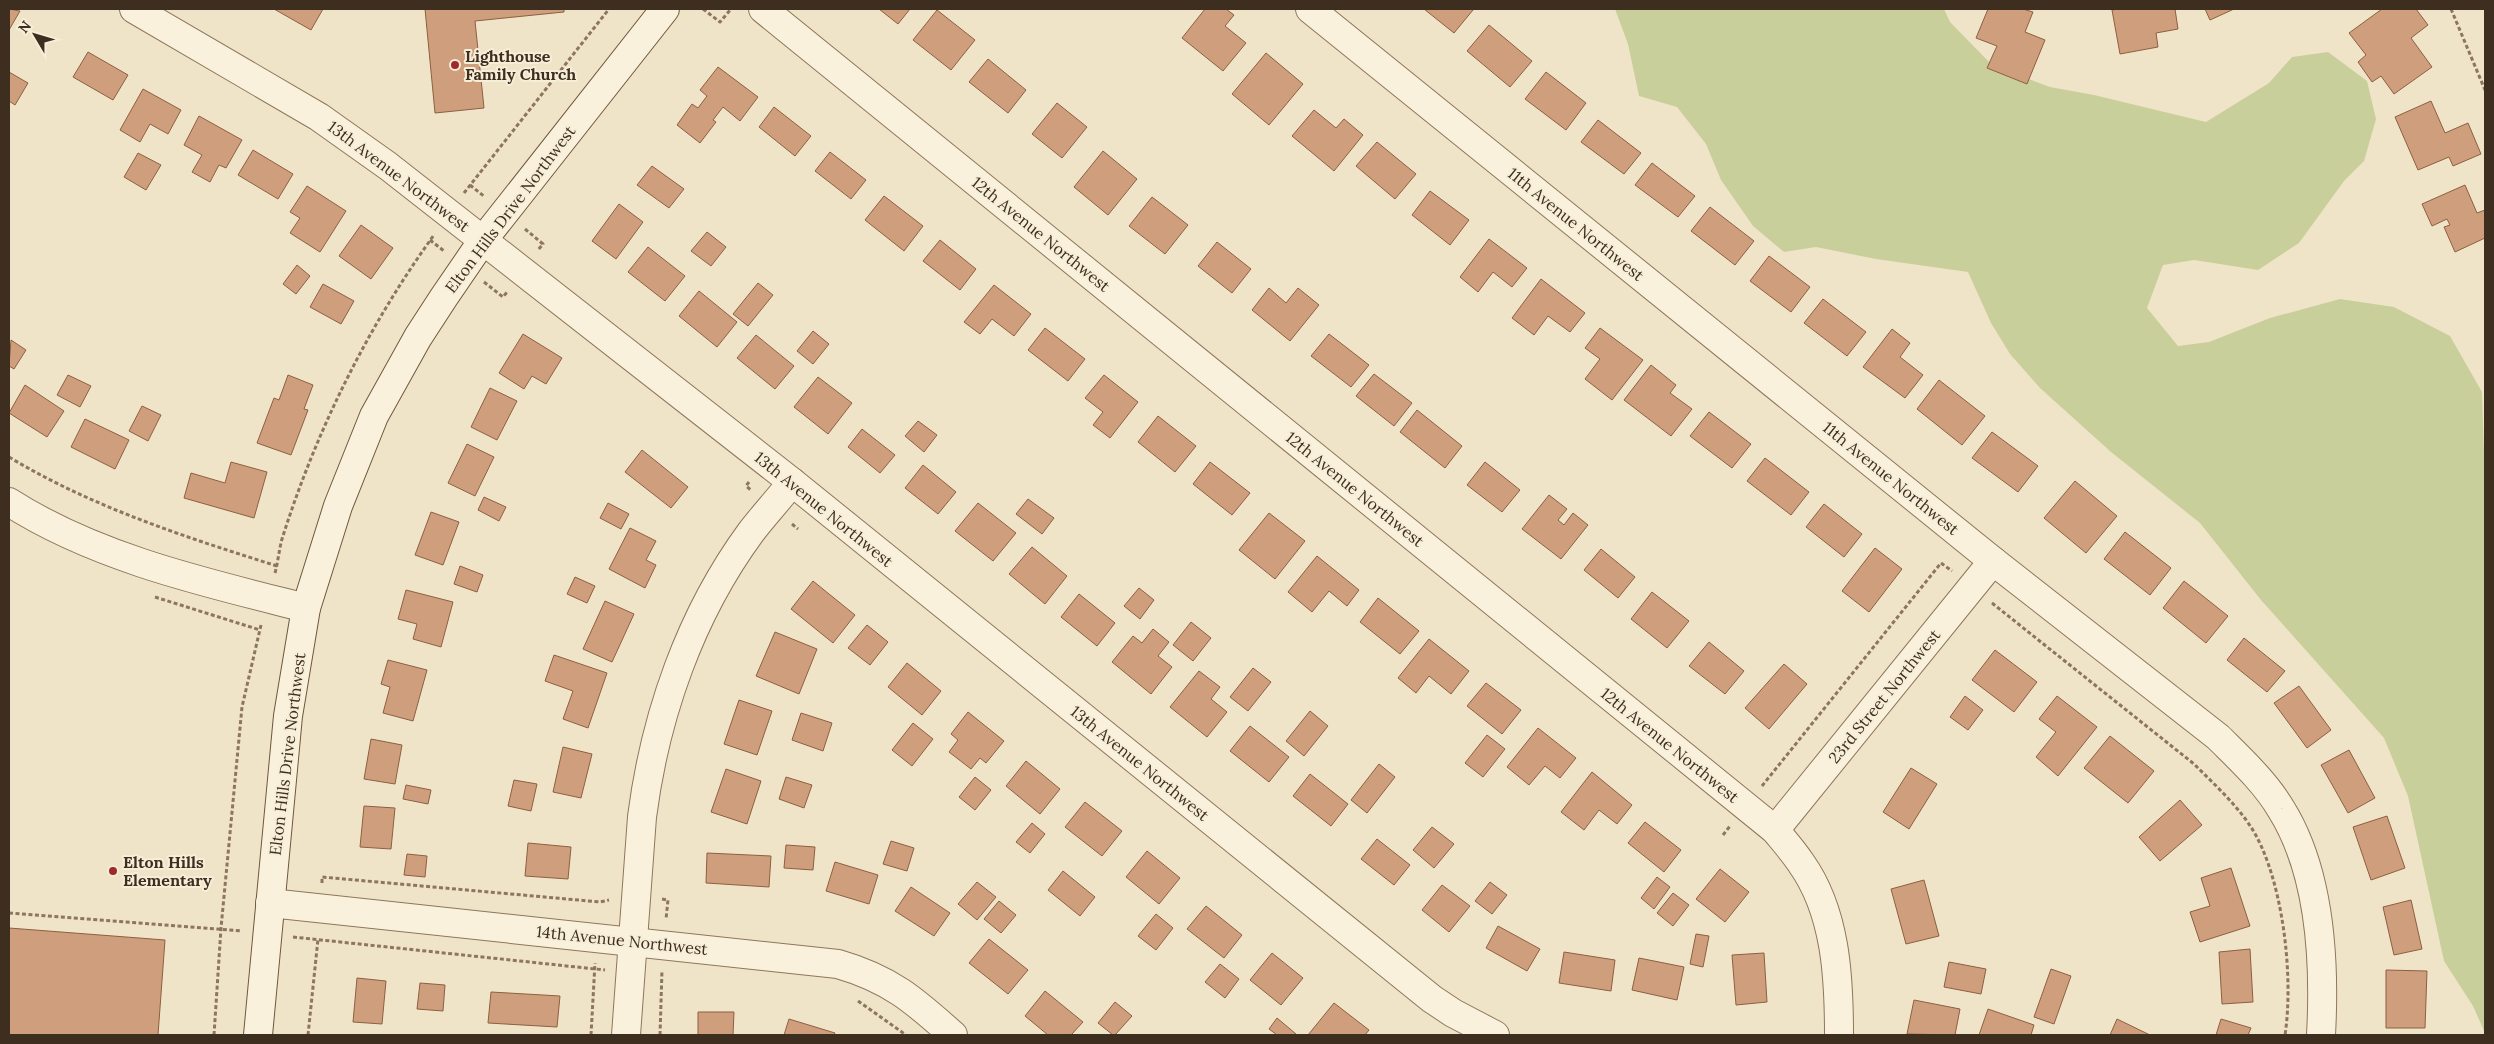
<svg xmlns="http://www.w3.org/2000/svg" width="2494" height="1044" viewBox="0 0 2494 1044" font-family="Lora,serif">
<rect width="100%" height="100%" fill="#f0e4c8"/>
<polygon fill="#c9cf9b" points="1615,9 1944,9 1950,22 1992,65 2050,87 2094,95 2206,122 2269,83 2292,57 2328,52 2367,81 2376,119 2364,161 2344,181 2299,243 2258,270 2194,260 2163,265 2147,308 2178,346 2209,342 2270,318 2340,299 2394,307 2450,336 2482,392 2485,485 2485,1033 2473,1006 2444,961 2408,796 2384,738 2261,600 2200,523 2111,452 2040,388 2010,354 1991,323 1968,272 1876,259 1816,247 1784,252 1753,226 1721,180 1706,144 1677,107 1639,96 1628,44"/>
<g fill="#cf9f7d" stroke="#8d5f41">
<polygon points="9,9 20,11 9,30"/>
<polygon points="274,9 323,9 311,30"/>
<polygon points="425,9 564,9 564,12 475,21 484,108 435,113"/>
<polygon points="879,9 910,9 898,24"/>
<polygon points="1205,9 1226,9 1234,15 1225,26 1246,43 1223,71 1182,38"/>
<polygon points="1424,9 1472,9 1473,10 1454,33"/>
<polygon points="1988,9 2023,9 2033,12 2025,32 2045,40 2027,84 1987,68 1997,46 1976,38"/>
<polygon points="2118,9 2175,9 2178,29 2156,33 2158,47 2120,54 2112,10"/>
<polygon points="2205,9 2234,9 2210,20"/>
<polygon points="2382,9 2416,9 2428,25 2411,38 2432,67 2394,94 2381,76 2372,82 2358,62 2366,55 2349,33"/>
<polygon points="937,10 975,40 951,70 913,40"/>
<polygon points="1489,25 1532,61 1510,87 1467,51"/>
<polygon points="88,52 128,75 113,100 73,77"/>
<polygon points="1266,53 1303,84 1269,125 1232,94"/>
<polygon points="988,59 1026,90 1008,113 969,82"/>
<polygon points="718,67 758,97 740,121 723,107 713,120 716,122 700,143 677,125 692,104 698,108 707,96 700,90"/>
<polygon points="9,72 28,83 15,105 9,101"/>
<polygon points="1546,72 1586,103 1566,130 1525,99"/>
<polygon points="143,89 181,110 168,134 150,124 140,142 120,130"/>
<polygon points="2431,101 2445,133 2468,123 2481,154 2453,166 2449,157 2418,170 2395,117"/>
<polygon points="1057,103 1087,127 1062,158 1032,134"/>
<polygon points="774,107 811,136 795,156 759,127"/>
<polygon points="1314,110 1336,128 1344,119 1363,135 1334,171 1292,136"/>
<polygon points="199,116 242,140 226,168 219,165 210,182 192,172 202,155 184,145"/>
<polygon points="1598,120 1641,153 1624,174 1581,142"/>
<polygon points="1377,142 1416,174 1395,199 1356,166"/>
<polygon points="253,150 293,174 278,199 238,175"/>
<polygon points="1103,151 1137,179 1108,215 1074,187"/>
<polygon points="830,152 866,180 851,199 815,171"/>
<polygon points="138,153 161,165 146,190 124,177"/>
<polygon points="1652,163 1695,196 1678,217 1635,185"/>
<polygon points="652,166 684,189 669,208 637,185"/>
<polygon points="2465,185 2477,213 2485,210 2485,238 2455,252 2444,227 2450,225 2447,219 2432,226 2422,204"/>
<polygon points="307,186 346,211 320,252 290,233 300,218 290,212"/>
<polygon points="1430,191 1469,220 1450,245 1412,215"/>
<polygon points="884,196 923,226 904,251 865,220"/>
<polygon points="1152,197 1188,225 1165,254 1129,226"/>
<polygon points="619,204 643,222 616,259 592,241"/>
<polygon points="1710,207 1754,241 1735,265 1691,231"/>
<polygon points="361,225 393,248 371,279 339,256"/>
<polygon points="707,232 726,247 711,266 691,251"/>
<polygon points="1489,239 1527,268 1512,287 1493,272 1478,292 1460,277"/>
<polygon points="940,240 976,269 960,290 923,261"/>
<polygon points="1217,242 1251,269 1232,293 1198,266"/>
<polygon points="648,247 685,276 665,301 628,272"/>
<polygon points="1769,256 1810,287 1791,312 1750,281"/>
<polygon points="297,265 310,276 296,294 283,284"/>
<polygon points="1541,279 1585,313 1570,332 1548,316 1534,335 1512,318"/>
<polygon points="758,283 773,295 748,326 733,314"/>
<polygon points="323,284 354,301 341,324 310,307"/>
<polygon points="994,285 1031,314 1014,336 992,319 980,334 964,322"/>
<polygon points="1269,288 1286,303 1298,288 1319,305 1290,341 1252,310"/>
<polygon points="699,291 737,322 717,347 679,316"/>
<polygon points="1823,299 1866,332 1847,356 1804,323"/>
<polygon points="1045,328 1085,359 1068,381 1028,350"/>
<polygon points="1600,328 1643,360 1612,400 1585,379 1600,359 1585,348"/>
<polygon points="1892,329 1910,343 1900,357 1923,375 1905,398 1863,367"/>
<polygon points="813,331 829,344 813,364 797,351"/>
<polygon points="523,334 562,358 546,384 532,376 524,389 499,373"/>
<polygon points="1329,334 1369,365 1351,387 1311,356"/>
<polygon points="756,335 794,366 775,389 737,358"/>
<polygon points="11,340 26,350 14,369 9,366"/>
<polygon points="1651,365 1676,385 1670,393 1692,409 1671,436 1624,400"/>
<polygon points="1374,374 1412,403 1394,426 1356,396"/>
<polygon points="68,375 91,386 80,407 57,395"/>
<polygon points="288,375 313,385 304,409 308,410 291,455 257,443 274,398 279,400"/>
<polygon points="1104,375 1138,402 1110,438 1093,425 1103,412 1085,398"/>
<polygon points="818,377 852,403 828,434 794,407"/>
<polygon points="1939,380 1985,416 1962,445 1917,409"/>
<polygon points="25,385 64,411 47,437 9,413"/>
<polygon points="490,388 517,401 497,440 471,427"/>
<polygon points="142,406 161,415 148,441 129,431"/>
<polygon points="1417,410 1462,446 1445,468 1400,432"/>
<polygon points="1709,412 1751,444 1732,468 1690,436"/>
<polygon points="1158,416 1196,446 1175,472 1138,442"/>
<polygon points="85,419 129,440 115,469 71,447"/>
<polygon points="918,421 937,435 924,452 905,436"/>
<polygon points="862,429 895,455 880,473 848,447"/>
<polygon points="1992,432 2038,466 2018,492 1972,458"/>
<polygon points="467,444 494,457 475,496 448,483"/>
<polygon points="642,450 688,487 671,508 625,472"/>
<polygon points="1765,458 1809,492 1791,515 1747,481"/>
<polygon points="231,462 267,472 254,518 184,498 191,473 225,483"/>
<polygon points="1210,462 1250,493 1232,515 1193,484"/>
<polygon points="1485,462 1520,490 1502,512 1467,485"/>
<polygon points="923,465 956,492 938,514 905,488"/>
<polygon points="2075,481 2117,516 2086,553 2044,518"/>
<polygon points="1549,495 1567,509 1558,520 1564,525 1573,513 1588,525 1561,559 1522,529"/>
<polygon points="484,497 506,507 499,521 478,510"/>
<polygon points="1028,499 1054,518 1042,534 1016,514"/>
<polygon points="608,503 629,514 621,529 600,518"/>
<polygon points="978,503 1016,533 993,561 955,531"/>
<polygon points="1824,504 1862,534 1844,557 1806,527"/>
<polygon points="431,512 459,522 443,565 415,555"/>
<polygon points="1269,513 1305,541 1275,579 1239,550"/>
<polygon points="630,528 656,541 646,560 656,565 645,588 609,569"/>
<polygon points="2125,532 2171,568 2150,595 2104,559"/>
<polygon points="1032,547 1067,576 1045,604 1009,574"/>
<polygon points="1875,548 1902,569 1869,612 1842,591"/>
<polygon points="1601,549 1635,577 1618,598 1584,570"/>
<polygon points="1317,556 1359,590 1347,606 1329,591 1312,612 1288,592"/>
<polygon points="460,566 483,575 477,592 454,584"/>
<polygon points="575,577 595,586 587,603 567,594"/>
<polygon points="813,581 855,615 833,643 791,609"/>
<polygon points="2184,581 2228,616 2206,643 2163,608"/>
<polygon points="1139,588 1154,600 1140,619 1124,606"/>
<polygon points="406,590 453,602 441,647 413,639 417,624 398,619"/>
<polygon points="1652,592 1689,621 1667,648 1631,619"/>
<polygon points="1079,594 1115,623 1097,646 1061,617"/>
<polygon points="1378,598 1419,631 1400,654 1360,622"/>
<polygon points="605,601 634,614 612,662 583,649"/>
<polygon points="1191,622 1211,638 1193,661 1173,645"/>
<polygon points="867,625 888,642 870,665 848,648"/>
<polygon points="1153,629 1169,642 1158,656 1172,667 1151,694 1112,662 1133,636 1142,643"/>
<polygon points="775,632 817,649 799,694 756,676"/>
<polygon points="2244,638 2285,671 2267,692 2227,660"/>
<polygon points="1429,639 1469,671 1451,694 1429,676 1416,693 1398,678"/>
<polygon points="1709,642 1744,671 1725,694 1689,666"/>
<polygon points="1995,650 2037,682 2014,712 1972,680"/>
<polygon points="554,655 607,673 588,728 563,719 573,691 545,681"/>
<polygon points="388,660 427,670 413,721 383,713 390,687 381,684"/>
<polygon points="907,663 941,691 922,715 888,687"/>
<polygon points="1784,664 1807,684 1769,729 1745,708"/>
<polygon points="1253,668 1271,682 1248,711 1230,697"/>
<polygon points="1199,671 1220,687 1211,699 1227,712 1207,737 1170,707"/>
<polygon points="1486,683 1521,710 1502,734 1467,706"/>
<polygon points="2299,686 2331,730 2307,748 2274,703"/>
<polygon points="1965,696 1983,710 1968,730 1950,717"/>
<polygon points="2057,696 2097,727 2058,776 2036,757 2056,732 2039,719"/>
<polygon points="739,700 772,711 757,755 724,744"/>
<polygon points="1310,711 1328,726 1304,756 1286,741"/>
<polygon points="968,712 1004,741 986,763 980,758 971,769 949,752 958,740 951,734"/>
<polygon points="801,713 832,723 823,751 792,740"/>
<polygon points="913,723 933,739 912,766 892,750"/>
<polygon points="1250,726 1289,757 1269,782 1230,751"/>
<polygon points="1538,728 1576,758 1560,778 1545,766 1529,785 1507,767"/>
<polygon points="1487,735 1505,749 1483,777 1465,763"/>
<polygon points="2110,736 2154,771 2128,803 2084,768"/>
<polygon points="371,739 402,745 395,784 364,779"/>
<polygon points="563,747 592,754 581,798 553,792"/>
<polygon points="2349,750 2375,798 2348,813 2321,765"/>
<polygon points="1026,761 1060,789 1040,814 1006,786"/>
<polygon points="1379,764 1395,777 1367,813 1351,800"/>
<polygon points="1911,768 1937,784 1909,829 1883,812"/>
<polygon points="726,769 761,781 747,824 711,812"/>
<polygon points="1592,772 1632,805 1617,824 1599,810 1584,830 1561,812"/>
<polygon points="1310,774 1348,804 1331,826 1293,796"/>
<polygon points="786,777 812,785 804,808 779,799"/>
<polygon points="975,777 991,790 975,810 959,797"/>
<polygon points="514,780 537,784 531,811 508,806"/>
<polygon points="406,785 431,790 428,804 403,799"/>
<polygon points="2180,800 2202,825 2160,861 2139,837"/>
<polygon points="1085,802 1122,831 1102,856 1065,827"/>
<polygon points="364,806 395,808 391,849 360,847"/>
<polygon points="2387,816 2405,868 2371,880 2353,827"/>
<polygon points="1645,822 1681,850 1664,872 1628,843"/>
<polygon points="1032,823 1045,834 1030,853 1016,842"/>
<polygon points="1432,827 1454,844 1434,868 1413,850"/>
<polygon points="1377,839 1410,865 1394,885 1361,859"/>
<polygon points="891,841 914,848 907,871 883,864"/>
<polygon points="528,843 571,847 568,879 525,876"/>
<polygon points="786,845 815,847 813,870 784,868"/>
<polygon points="1147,851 1180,878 1159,904 1126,877"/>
<polygon points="707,853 771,856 769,887 706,883"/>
<polygon points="407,854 427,856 425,877 404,875"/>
<polygon points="835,862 878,875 869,904 826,891"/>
<polygon points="2231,868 2250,926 2200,942 2190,912 2210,906 2201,878"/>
<polygon points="1720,869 1749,892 1725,922 1696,899"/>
<polygon points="1063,871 1095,897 1080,916 1048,890"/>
<polygon points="1657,877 1670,887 1654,909 1641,898"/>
<polygon points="1924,880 1939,936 1906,944 1891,889"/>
<polygon points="977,882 996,897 977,920 958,904"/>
<polygon points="1490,882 1507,895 1492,914 1475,901"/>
<polygon points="1442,885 1470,906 1449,932 1422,910"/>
<polygon points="911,887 950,913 934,936 895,911"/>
<polygon points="1673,893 1689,905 1673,926 1657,913"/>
<polygon points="2411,900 2422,949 2394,955 2383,907"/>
<polygon points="999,901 1016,915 1001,933 984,919"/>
<polygon points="1206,906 1242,935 1224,958 1187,929"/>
<polygon points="1156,914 1173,928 1156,950 1138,936"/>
<polygon points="1498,926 1540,949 1527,971 1486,948"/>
<polygon points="9,928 165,940 158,1035 9,1035"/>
<polygon points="1696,934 1709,936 1703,967 1690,964"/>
<polygon points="989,939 1028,970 1008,994 969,963"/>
<polygon points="2250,949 2253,1002 2222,1004 2219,952"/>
<polygon points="1564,952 1615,960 1611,991 1559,983"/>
<polygon points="1272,953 1303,978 1281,1005 1250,980"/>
<polygon points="1764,953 1767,1002 1736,1005 1732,955"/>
<polygon points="1639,958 1684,967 1677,1000 1632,990"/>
<polygon points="1949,962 1986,969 1981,994 1944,987"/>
<polygon points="1220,964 1239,979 1225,998 1205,982"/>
<polygon points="2051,969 2071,976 2054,1024 2034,1017"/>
<polygon points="2386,970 2427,971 2425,1028 2386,1028"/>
<polygon points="357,978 386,981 382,1024 353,1022"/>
<polygon points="420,983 445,985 443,1011 417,1009"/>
<polygon points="1045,991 1083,1022 1071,1035 1048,1035 1025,1016"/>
<polygon points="491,992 560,996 557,1027 488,1023"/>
<polygon points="1914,1000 1960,1009 1955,1035 1907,1034"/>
<polygon points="1115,1002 1132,1016 1115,1035 1113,1035 1098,1023"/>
<polygon points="1334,1003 1369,1030 1365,1035 1308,1035"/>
<polygon points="1988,1009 2034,1025 2031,1035 1979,1035"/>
<polygon points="698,1012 734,1012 733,1035 698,1035"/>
<polygon points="1277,1018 1296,1034 1295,1035 1277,1035 1269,1029"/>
<polygon points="789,1019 835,1033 834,1035 784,1035"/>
<polygon points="2117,1019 2150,1035 2110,1035"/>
<polygon points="2221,1019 2251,1028 2248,1035 2216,1035"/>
</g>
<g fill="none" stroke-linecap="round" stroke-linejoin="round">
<g stroke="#8d765c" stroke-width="30">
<g id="minor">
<polyline points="134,9 319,117 388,166 792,482 1432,999 1453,1013 1495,1035"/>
<path d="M763 9 1775 830C1784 841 1793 851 1801 863 1836 912 1839 977 1839 1035"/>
<path d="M1310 9 1993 561 2218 737C2240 759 2265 782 2281 809 2321 873 2325 962 2321 1035"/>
<path d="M9 502C96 558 207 583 306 608"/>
<polyline points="1775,830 1993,561"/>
<path d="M270 903 838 964C890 979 914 1000 953 1035"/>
<path d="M626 1035 642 817C655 716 690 615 751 532 764 515 779 499 792 482"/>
</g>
</g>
<g stroke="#6f573f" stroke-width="30">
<polyline id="secondary" points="258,1035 288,716 306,608 338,506 374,416 418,337 444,297 483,240 665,9"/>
</g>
<g stroke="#8d765c" stroke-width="3" stroke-dasharray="4 2.5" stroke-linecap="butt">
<polyline points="703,9 720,22 731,9"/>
<polyline points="2451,9 2485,90"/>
<polyline points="470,185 485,197"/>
<polyline points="464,193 609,9"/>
<polyline points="525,229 543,244 538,250"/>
<polyline points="430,240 444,251"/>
<polyline points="484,282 503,297 508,291"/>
<path d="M9 457C92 507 185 537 277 566"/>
<polyline points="749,482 746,486 752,491"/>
<polyline points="792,524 798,529"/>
<path d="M275 573C278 562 279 550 282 539 316 431 368 326 434 235"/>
<polyline points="155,597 260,630"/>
<path d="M1992 603 2194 764C2214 784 2235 803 2251 827 2283 877 2294 977 2285 1035"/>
<polyline points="1762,786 1941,563 1952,571"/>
<polyline points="1723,835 1730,826"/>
<polyline points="322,883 322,877 600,902 609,900"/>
<polyline points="662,899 668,900 666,919"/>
<polyline points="9,913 242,931"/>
<polyline points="293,937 605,970"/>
<polyline points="858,1001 906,1035"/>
<polyline points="214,1035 221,928 242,707 261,625"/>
<polyline points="308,1035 318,939"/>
<polyline points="591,1035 595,963"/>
<polyline points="660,1035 662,970"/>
</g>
<use href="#minor" stroke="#faf1dc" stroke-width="28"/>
<use href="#secondary" stroke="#faf1dc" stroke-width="28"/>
</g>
<g fill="#9e2a2b" stroke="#f7eed8" stroke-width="2">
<circle cx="455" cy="65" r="5"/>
<circle cx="113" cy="871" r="5"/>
</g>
<g text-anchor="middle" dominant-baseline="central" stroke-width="4" stroke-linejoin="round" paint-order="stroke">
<g font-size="16" font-weight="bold" fill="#3d2e20" stroke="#f7eed8" text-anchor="start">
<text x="465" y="56">Lighthouse<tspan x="465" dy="18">Family Church</tspan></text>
<text x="123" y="862">Elton Hills<tspan x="123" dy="18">Elementary</tspan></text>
</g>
<g font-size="16" fill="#3d2e20" stroke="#f7eed8">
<text transform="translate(399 176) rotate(37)">13th Avenue Northwest</text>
<text transform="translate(510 209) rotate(-53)">Elton Hills Drive Northwest</text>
<text transform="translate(1576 224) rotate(39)">11th Avenue Northwest</text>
<text transform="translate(1041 234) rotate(39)">12th Avenue Northwest</text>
<text transform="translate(1891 478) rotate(39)">11th Avenue Northwest</text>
<text transform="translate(1355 489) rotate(39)">12th Avenue Northwest</text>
<text transform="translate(824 509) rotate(39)">13th Avenue Northwest</text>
<text transform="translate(1884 696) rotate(-51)">23rd Street Northwest</text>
<text transform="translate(1670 745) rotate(39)">12th Avenue Northwest</text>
<text transform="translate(287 754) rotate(-83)">Elton Hills Drive Northwest</text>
<text transform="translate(1140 763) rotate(39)">13th Avenue Northwest</text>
<text transform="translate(622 940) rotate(6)">14th Avenue Northwest</text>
</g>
</g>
<rect width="2494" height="1044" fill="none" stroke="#3d2e20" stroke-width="20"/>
<g transform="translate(35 35) rotate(308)" stroke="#f7eed8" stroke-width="4" paint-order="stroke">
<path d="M0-4L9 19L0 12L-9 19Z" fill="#3d2e20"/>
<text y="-8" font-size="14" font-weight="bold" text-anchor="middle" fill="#3d2e20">N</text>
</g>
</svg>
